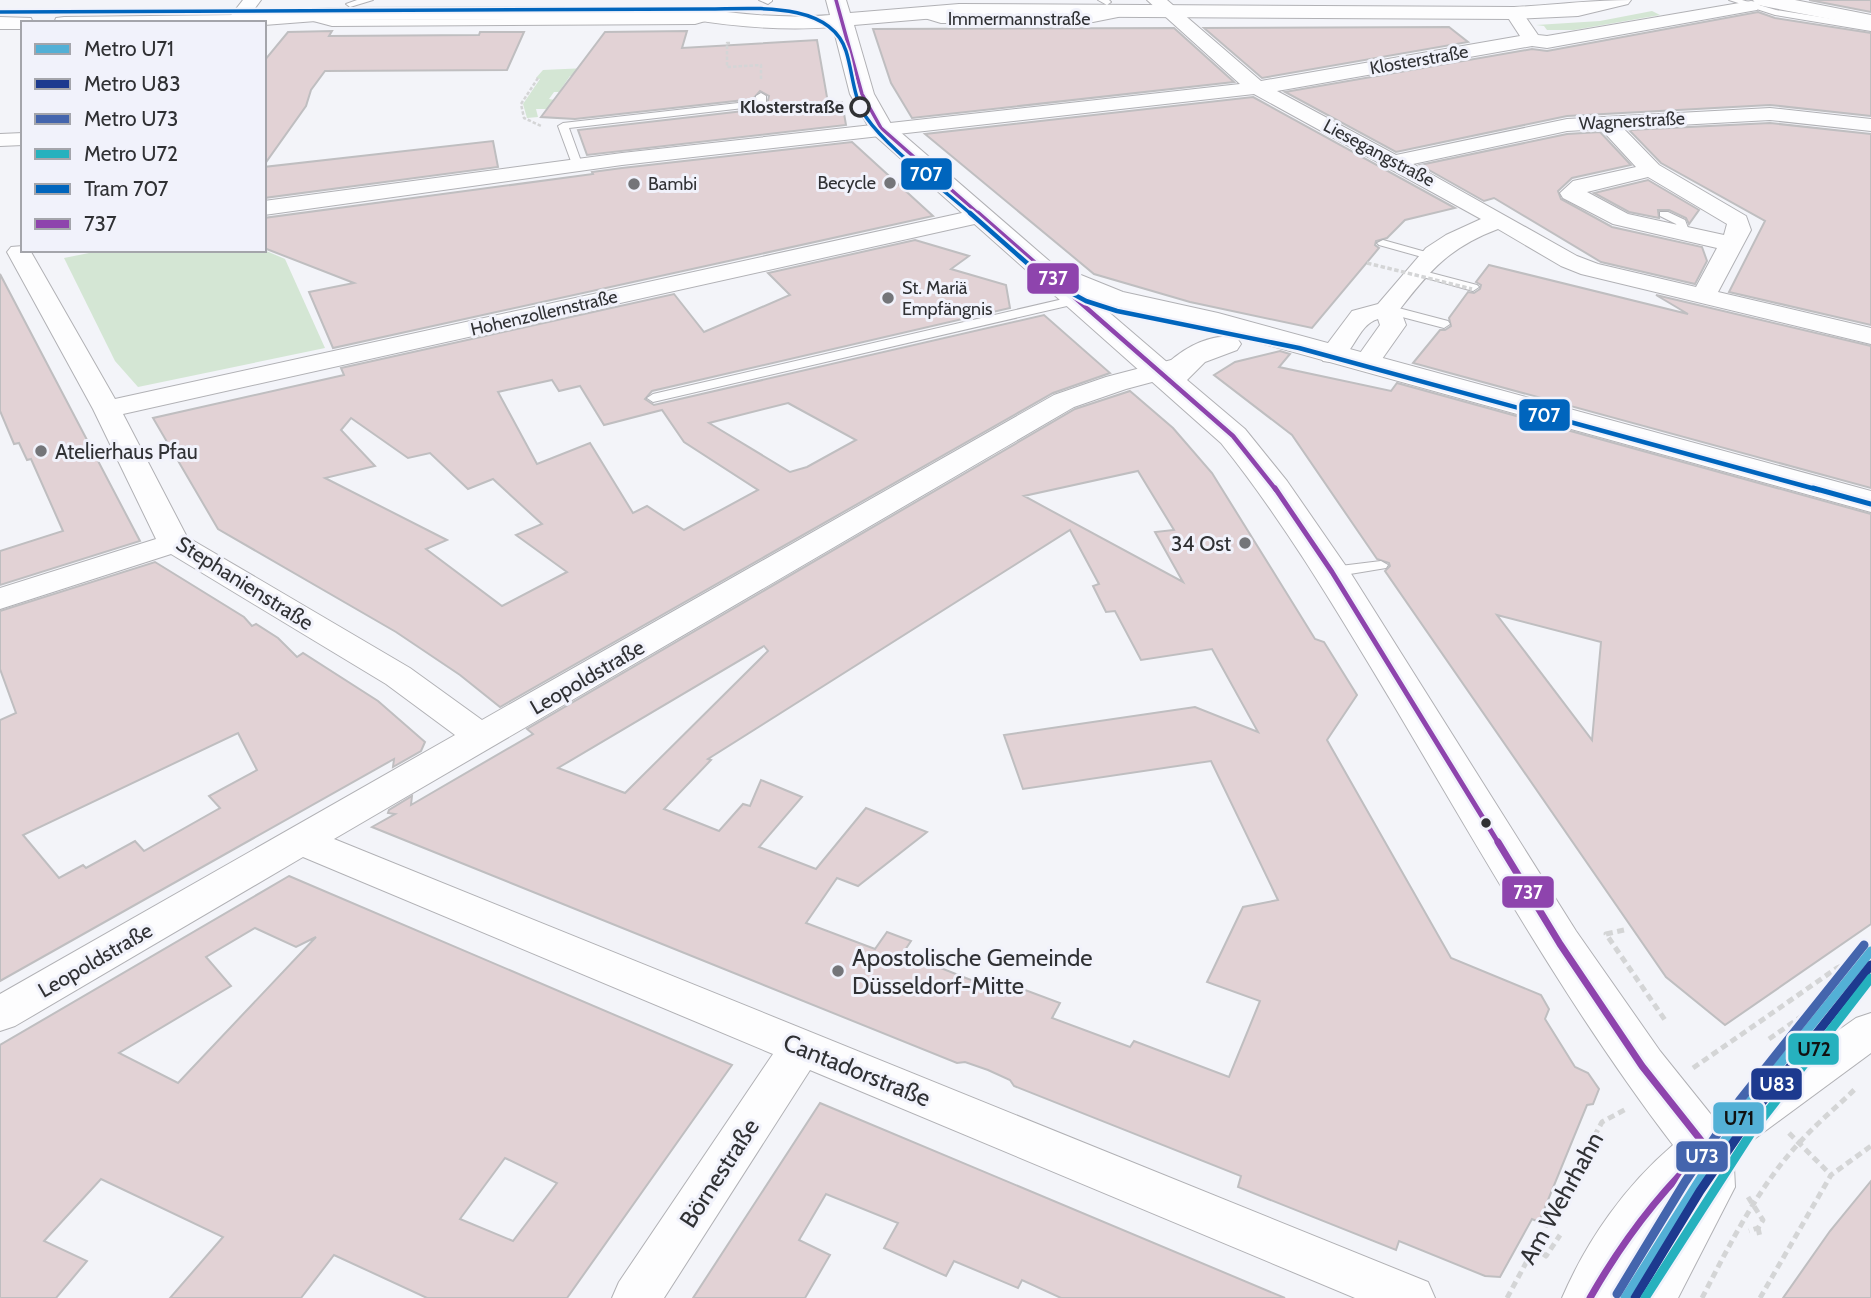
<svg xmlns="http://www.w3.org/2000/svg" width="1871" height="1298" viewBox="0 0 1871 1298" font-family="Cabin,sans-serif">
<rect width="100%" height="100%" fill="#f3f4f9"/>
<g fill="#d4e6d4">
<path d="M1652 11 1660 15 1574 30H1547L1544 26 1536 25 1600 21Z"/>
<path d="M653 65 570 76 559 92H554L549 99 555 100 548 109H536L538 117 527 118 523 104 540 79 536 78 543 70Z"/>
<path d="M104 250H264L285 259 325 348 138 387 115 361 64 258Z"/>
</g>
<g fill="#e2d2d5" stroke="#bfbec0" stroke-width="2" fill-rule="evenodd">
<path d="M1809 0H1871V12Z"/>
<path d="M1758 12 1775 18 1871 33V116L1770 105 1567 116 1396 152 1285 92 1532 49 1547 51Z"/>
<path d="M1449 27 1468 42 1262 78 1204 28Z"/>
<path d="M1174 28 1234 82 912 118 891 83 873 29Z"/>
<path d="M332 31 329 36 479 35 480 32H524L507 70 325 71 311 90 306 106 264 165V61L288 32Z"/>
<path d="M687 31 682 48 817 40 828 103 842 102 846 125 587 155 578 130 761 109 767 105 769 96 760 91 753 99 575 119 541 117 605 32Z"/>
<path d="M1253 97 1455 208 1405 220 1387 238 1376 241 1375 245 1379 248 1312 328 1190 302 1094 274 925 134Z"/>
<path d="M1770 123 1871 134V325L1729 292 1765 221 1661 163 1629 130Z"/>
<path d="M1600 132 1631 165 1572 178 1558 191 1561 199 1612 227 1702 247 1707 261 1695 284 1601 262 1494 198 1484 201 1420 165 1567 134Z"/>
<path d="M493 141 498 167 264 198V167Z"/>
<path d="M852 142 933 216 333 348 309 292 354 283 264 248V218L593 174 592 172 622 168Z"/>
<path d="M1648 180 1699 210 1689 224 1686 218 1669 210H1658L1659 218 1629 212 1594 193Z"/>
<path d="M915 240 969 256 951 269 1006 285 1010 308 652 391 645 399 654 405 1044 315 1110 373 1053 393 500 707 460 675 396 632 218 529 153 418 344 375 341 368 674 294 704 332 790 295 768 273ZM552 380 559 391 580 386 604 425 662 410 684 442 758 490 684 530 647 506 633 513 590 443 537 464 498 392ZM788 403 856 440 807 467 790 472 709 423ZM351 418 408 458 430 453 468 489 493 479 542 524 516 535 567 572 502 606 426 549 447 540 325 478 375 466 341 430Z"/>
<path d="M1489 265 1688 314 1656 295 1871 346V488L1413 363 1440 330H1445L1451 326 1449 318 1468 292 1474 293 1480 289 1481 285 1476 282Z"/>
<path d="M0 274 140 541 0 585V551L63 531 31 459 27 460 19 443 14 444 0 411Z"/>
<path d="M1280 351 1290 354 1279 367 1391 391 1397 383 1871 514V924L1725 1025 1666 977 1385 571 1390 566 1389 563 1377 559 1292 435 1214 375 1235 362ZM1497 615 1601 642 1592 740Z"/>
<path d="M1130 391 1173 428 1212 473 1315 639 1324 642 1357 695 1327 740 1451 958 1541 995 1549 1009 1545 1019 1575 1067 1588 1073 1599 1089 1593 1104 1587 1105 1539 1222 1532 1219 1500 1277 1485 1276 1399 1241 1396 1250 1238 1187 1241 1176 1014 1086 1010 1080 988 1070 965 1062 957 1063 372 827 395 814 388 813 389 810 412 796 411 805 533 734 527 729 1075 409ZM1138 471 1174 530 1155 532 1183 582 1024 496ZM1070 530 1099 584 1093 586 1106 612 1115 611 1141 660 1212 649 1258 732 1195 707 1004 735 1023 789 1211 761 1278 900 1243 907 1207 982 1260 1001 1229 1077 1134 1041 1130 1047 1052 1018 1060 1003 1001 981 996 990 903 953 911 941 887 932 875 949 806 923 837 878 858 886 927 832 866 808 816 869 759 847 802 797 761 780 750 806 743 804 719 831 664 809 711 760 708 759ZM764 646 768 651 625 793 558 768Z"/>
<path d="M155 562 244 617 252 626 256 624 278 638 297 657 303 653 378 701 425 742 421 751 393 767 394 759 0 981V720L16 713 0 669V611ZM238 733 257 770 209 796 220 808 144 851 135 841 86 868 83 865 59 878 23 835Z"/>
<path d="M289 876 732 1065 567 1298H427L334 1255 301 1298H170L223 1237 101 1179 44 1241 87 1261 56 1298H0V1045ZM255 928 296 947 316 937 178 1083 119 1053 231 986 206 957ZM505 1158 557 1183 513 1241 460 1219Z"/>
<path d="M820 1103 1285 1298H1061L1022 1280 1018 1288 954 1261 946 1276 884 1248 898 1223 826 1194 799 1240 830 1255 805 1298H693Z"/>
<path d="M1871 1181V1298H1783L1830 1231Z"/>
</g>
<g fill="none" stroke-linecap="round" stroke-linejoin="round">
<g stroke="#b1b1b5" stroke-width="2">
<g id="lane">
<path d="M357 0H373L350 7 346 4Z"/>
<path d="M759 0H772V1L768 4Z"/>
<path d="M1098 0H1109L1111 2 1107 5Z"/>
<path d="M1729 0H1742L1776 10 1871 25V31L1775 15Z"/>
<path d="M1124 7 1128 10 1118 17 1093 22 941 23 908 13 912 10 941 17 1093 16 1113 13Z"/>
<path d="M305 13 332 20 695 18 715 14 719 17 695 24 332 26 302 18 301 16Z"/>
<path d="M761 93 766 96V103L761 106 569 128 582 164 577 167 572 164 558 126 563 123 756 101V96Z"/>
<path d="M1660 212H1668L1685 220 1690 233 1688 235H1680L1676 224 1660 216Z"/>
<path d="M1383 240 1433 254 1435 256 1429 259 1379 245 1377 243Z"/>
<path d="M1416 269 1477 285 1479 287 1473 291 1412 274 1410 272Z"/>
<path d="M1076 296 1080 297V303L653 402 647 398 653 394Z"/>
<path d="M1387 305 1448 321 1450 324 1444 328 1383 312V306Z"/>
<path d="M1381 561 1388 565 1386 568 1332 577 1325 572 1332 567Z"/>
</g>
</g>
<g stroke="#b1b1b5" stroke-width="2">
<g id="street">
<path d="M243 0H261L244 23H225Z"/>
<path d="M1147 0H1167L1261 81 1520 36 1505 13 1514 8 1520 9 1538 35 1547 36 1751 1 1757 2 1760 6 1757 10 1751 11 1547 48 1532 46 1277 91 1396 155 1567 119 1770 108 1871 119V131L1770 120 1623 128 1659 165 1746 216 1751 230 1718 292 1871 328V344L1581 274 1561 266 1498 229C1450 247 1430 270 1400 309L1406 325 1375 369 1366 371 1357 369 1353 363 1380 325 1378 319C1353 326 1354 368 1323 361L1319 355 1352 311 1378 304 1426 248 1446 235 1481 219 1254 94 622 165 264 215V201L622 153 1240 84ZM1601 129 1636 167 1573 181 1560 193 1563 198 1613 224 1717 248 1696 287 1598 264 1577 256 1413 164 1567 131ZM1648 177 1727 224 1724 235 1628 214 1587 192Z"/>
<path d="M23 133V145L0 146V134Z"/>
<path d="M980 209 988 211 991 216 988 221 123 414 187 537 410 668 482 720 1054 395 1106 377 1175 359 1184 357 1193 359 1197 365 1193 371 1126 389 1074 407 334 839 1428 1282 1435 1298H1355L810 1070 664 1298H612L619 1282 773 1054 303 857 15 1026 0 1031V994L455 735 386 684 171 554 0 609V588L156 539 93 409 7 252 11 247 23 246V250L31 252 115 399Z"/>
<path d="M1871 1013V1053L1723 1162 1707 1168 1691 1162 1684 1148 1691 1134 1856 1018Z"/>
</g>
</g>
<g stroke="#b1b1b5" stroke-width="2">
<g id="secondary">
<path d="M826 0H846L850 13 959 4 1514 7C1553 5 1592 0 1631 0L1628 4 1578 16 1514 19 959 16 854 25 874 94 891 124 1062 272 1076 273 1123 292 1218 313 1871 491V512L1203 327 1097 302 1168 363C1185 347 1213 332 1237 338L1241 344 1237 350 1205 362 1187 380 1245 429 1287 481 1350 572 1576 931 1660 1051 1725 1132 1733 1148 1735 1187 1678 1298H1562C1587 1240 1625 1186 1673 1145 1566 1005 1480 850 1390 699 1337 611 1285 523 1221 443L872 133 850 94 833 27C784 31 737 27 689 19L329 20 264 25V23H54L56 18 64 17 236 15 329 8 689 7C736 14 782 19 830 15Z"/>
<path d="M1753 0H1795L1871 15V27L1763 6 1756 4Z"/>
<path d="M0 17 31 18 33 23H23V29H0Z"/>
</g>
</g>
<g stroke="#d4d5d6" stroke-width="2.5" stroke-dasharray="3.5 2" stroke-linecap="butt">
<path d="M730 43H727V67L761 65V80"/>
<path d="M538 78 521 104 524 118 541 126"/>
</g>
<g stroke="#d4d5d6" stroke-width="5" stroke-dasharray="7 4.5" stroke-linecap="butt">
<path d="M1624 930 1606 934 1667 1023"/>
<path d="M1837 968 1858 985 1853 989"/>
<path d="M1769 1039 1837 992 1853 989 1847 1001"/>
<path d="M1693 1068 1837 968 1871 953"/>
<path d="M1789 1133 1831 1175"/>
<path d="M1748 1197 1763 1220 1758 1228 1749 1231"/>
<path d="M1758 1228 1760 1237"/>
<path d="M1534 1247 1546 1256 1560 1235"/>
<path d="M1507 1298 1602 1122 1626 1109"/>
<path d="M1702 1298C1730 1244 1758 1187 1800 1142 1817 1123 1837 1107 1855 1089"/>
<path d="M1760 1298 1831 1175 1871 1146"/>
</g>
<use href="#lane" fill="#fdfdfe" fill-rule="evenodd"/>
<use href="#street" fill="#fdfdfe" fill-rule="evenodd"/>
<use href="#secondary" fill="#fdfdfe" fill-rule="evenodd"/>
<path stroke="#d4d5d6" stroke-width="3.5" stroke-dasharray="4.5 2.5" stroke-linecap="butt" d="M1367 263 1472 289"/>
<g stroke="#f1f2fb" stroke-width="7">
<path id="bus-1-far3" d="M836 0 862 94 881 128 980 215"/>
</g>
<g stroke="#f1f2fb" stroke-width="9">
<path id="bus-1-far2" d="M978 213 1233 436 1276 490"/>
</g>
<g stroke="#f1f2fb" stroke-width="10">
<path id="bus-1-far1" d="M1275 488 1332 572 1499 844"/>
</g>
<g stroke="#f1f2fb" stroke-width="12">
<g id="bus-1">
<path d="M1498 842 1560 944 1642 1066 1707 1148"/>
<path d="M1590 1298C1622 1242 1659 1192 1707 1148"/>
</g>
</g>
<use href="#bus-1-far3" stroke="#8e44ad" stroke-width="3.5"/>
<use href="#bus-1-far2" stroke="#8e44ad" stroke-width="4.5"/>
<use href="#bus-1-far1" stroke="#8e44ad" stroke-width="5"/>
<use href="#bus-1" stroke="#8e44ad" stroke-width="7"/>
<g stroke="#f1f2fb" stroke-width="7">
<path id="tram-1-far2" d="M0 12 708 9C751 9 830 0 846 51 853 73 853 98 866 117 888 149 942 188 972 215"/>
</g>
<g stroke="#f1f2fb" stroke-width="9">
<path id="tram-1-far1" d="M970 213 1044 278 1086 301 1117 311 1299 348 1819 490"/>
</g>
<g stroke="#f1f2fb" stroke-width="10">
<path id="tram-1" d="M1813 488 1871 504"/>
</g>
<use href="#tram-1-far2" stroke="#0065bd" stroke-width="3.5"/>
<use href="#tram-1-far1" stroke="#0065bd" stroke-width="4.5"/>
<use href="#tram-1" stroke="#0065bd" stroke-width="5"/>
<g stroke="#f1f2fb" stroke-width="14">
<path id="metro-1" d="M1625 1298 1747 1105 1871 951"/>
</g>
<g stroke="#f1f2fb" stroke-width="14">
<path id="metro-2" d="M1635 1298 1700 1191 1755 1111 1871 965"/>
</g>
<g stroke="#f1f2fb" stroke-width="14">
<path id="metro-3" d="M1617 1294 1685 1182 1740 1100 1864 945"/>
</g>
<g stroke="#f1f2fb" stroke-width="14">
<path id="metro-4" d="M1645 1298 1751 1133 1871 978"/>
</g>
<use href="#metro-1" stroke="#53b0d6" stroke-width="9"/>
<use href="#metro-2" stroke="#1d3a8f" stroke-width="9"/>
<use href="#metro-3" stroke="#4465ad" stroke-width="9"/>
<use href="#metro-4" stroke="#26b1be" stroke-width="9"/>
</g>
<circle fill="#f1f2fb" stroke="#303134" stroke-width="3.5" cx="860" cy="107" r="9"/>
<g fill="#747579" stroke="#f1f2fb" stroke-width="2.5">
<circle cx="890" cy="183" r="7"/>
<circle cx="634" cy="184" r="7"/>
<circle cx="888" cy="298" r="7"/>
<circle cx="41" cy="451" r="7"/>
<circle cx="1245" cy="543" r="7"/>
<circle cx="838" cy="971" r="7"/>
</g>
<circle fill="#303134" stroke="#f1f2fb" stroke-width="2.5" cx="1486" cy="823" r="6"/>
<g text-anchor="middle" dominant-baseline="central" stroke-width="6" stroke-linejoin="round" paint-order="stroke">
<g font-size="18" fill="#303134" stroke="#f1f2fb">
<text x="1019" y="19">Immermannstraße</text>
<text transform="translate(1419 60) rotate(-10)">Klosterstraße</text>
<text transform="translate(1632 121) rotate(-3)">Wagnerstraße</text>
<text transform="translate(1379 153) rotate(28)">Liesegangstraße</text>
<text transform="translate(544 313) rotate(-13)">Hohenzollernstraße</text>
</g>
<g font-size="18" font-weight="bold" fill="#303134" stroke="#f1f2fb" text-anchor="end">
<text x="844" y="107">Klosterstraße</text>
</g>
<g font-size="18" fill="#303134" stroke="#f1f2fb" text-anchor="start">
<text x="876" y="183" text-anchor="end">Becycle</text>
<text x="648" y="184">Bambi</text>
<text x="902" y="288">St. Mariä<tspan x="902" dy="21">Empfängnis</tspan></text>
</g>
<g font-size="21" fill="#303134" stroke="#f1f2fb" text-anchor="start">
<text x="55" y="451">Atelierhaus Pfau</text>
<text x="1231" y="543" text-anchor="end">34 Ost</text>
</g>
<g font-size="21" fill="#303134" stroke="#f1f2fb">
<text transform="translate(245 583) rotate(32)">Stephanienstraße</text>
<text transform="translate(587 677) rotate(-30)">Leopoldstraße</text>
<text transform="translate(95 960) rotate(-30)">Leopoldstraße</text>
</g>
<g font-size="24" fill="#303134" stroke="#f1f2fb" text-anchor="start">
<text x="852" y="957">Apostolische Gemeinde<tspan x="852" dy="28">Düsseldorf-Mitte</tspan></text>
</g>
<g font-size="24" fill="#303134" stroke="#f1f2fb">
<text transform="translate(857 1070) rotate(22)">Cantadorstraße</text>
<text transform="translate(719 1173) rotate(-57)">Börnestraße</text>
<text transform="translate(1561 1198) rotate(-61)">Am Wehrhahn</text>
</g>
</g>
<g stroke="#f1f2fb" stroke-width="2.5">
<rect x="900" y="157" width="53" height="34" rx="7" fill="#0065bd"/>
<rect x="1026" y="262" width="54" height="33" rx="7" fill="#8e44ad"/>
<rect x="1518" y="398" width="53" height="34" rx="7" fill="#0065bd"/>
<rect x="1501" y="875" width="54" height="34" rx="7" fill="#8e44ad"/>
<rect x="1787" y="1032" width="53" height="34" rx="7" fill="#26b1be"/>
<rect x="1750" y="1067" width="53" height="34" rx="7" fill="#1d3a8f"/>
<rect x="1712" y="1101" width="53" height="34" rx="7" fill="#53b0d6"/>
<rect x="1675" y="1140" width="54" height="33" rx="7" fill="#4465ad"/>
</g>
<g font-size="19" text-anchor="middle" font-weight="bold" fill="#fff">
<text x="926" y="181">707</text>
<text x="1053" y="285">737</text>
<text x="1544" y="422">707</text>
<text x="1528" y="899">737</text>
<text x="1777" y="1091">U83</text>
<text x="1702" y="1163">U73</text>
</g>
<g font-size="19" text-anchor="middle" font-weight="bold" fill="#111">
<text x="1814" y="1056">U72</text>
<text x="1739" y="1125">U71</text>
</g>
<rect x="21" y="21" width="245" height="231" fill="#f1f2fb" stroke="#a4a5ab" stroke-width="2"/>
<rect x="35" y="44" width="35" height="10" fill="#53b0d6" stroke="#a4a5ab" stroke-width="2"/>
<text x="84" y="56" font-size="21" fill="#303134">Metro U71</text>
<rect x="35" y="79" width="35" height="10" fill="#1d3a8f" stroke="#a4a5ab" stroke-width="2"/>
<text x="84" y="91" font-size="21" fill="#303134">Metro U83</text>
<rect x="35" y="114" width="35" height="10" fill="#4465ad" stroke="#a4a5ab" stroke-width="2"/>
<text x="84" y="126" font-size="21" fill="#303134">Metro U73</text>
<rect x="35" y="149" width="35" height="10" fill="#26b1be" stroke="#a4a5ab" stroke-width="2"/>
<text x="84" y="161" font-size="21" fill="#303134">Metro U72</text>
<rect x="35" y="184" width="35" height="10" fill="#0065bd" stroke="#a4a5ab" stroke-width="2"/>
<text x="84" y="196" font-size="21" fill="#303134">Tram 707</text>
<rect x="35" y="219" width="35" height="10" fill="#8e44ad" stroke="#a4a5ab" stroke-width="2"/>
<text x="84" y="231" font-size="21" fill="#303134">737</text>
</svg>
